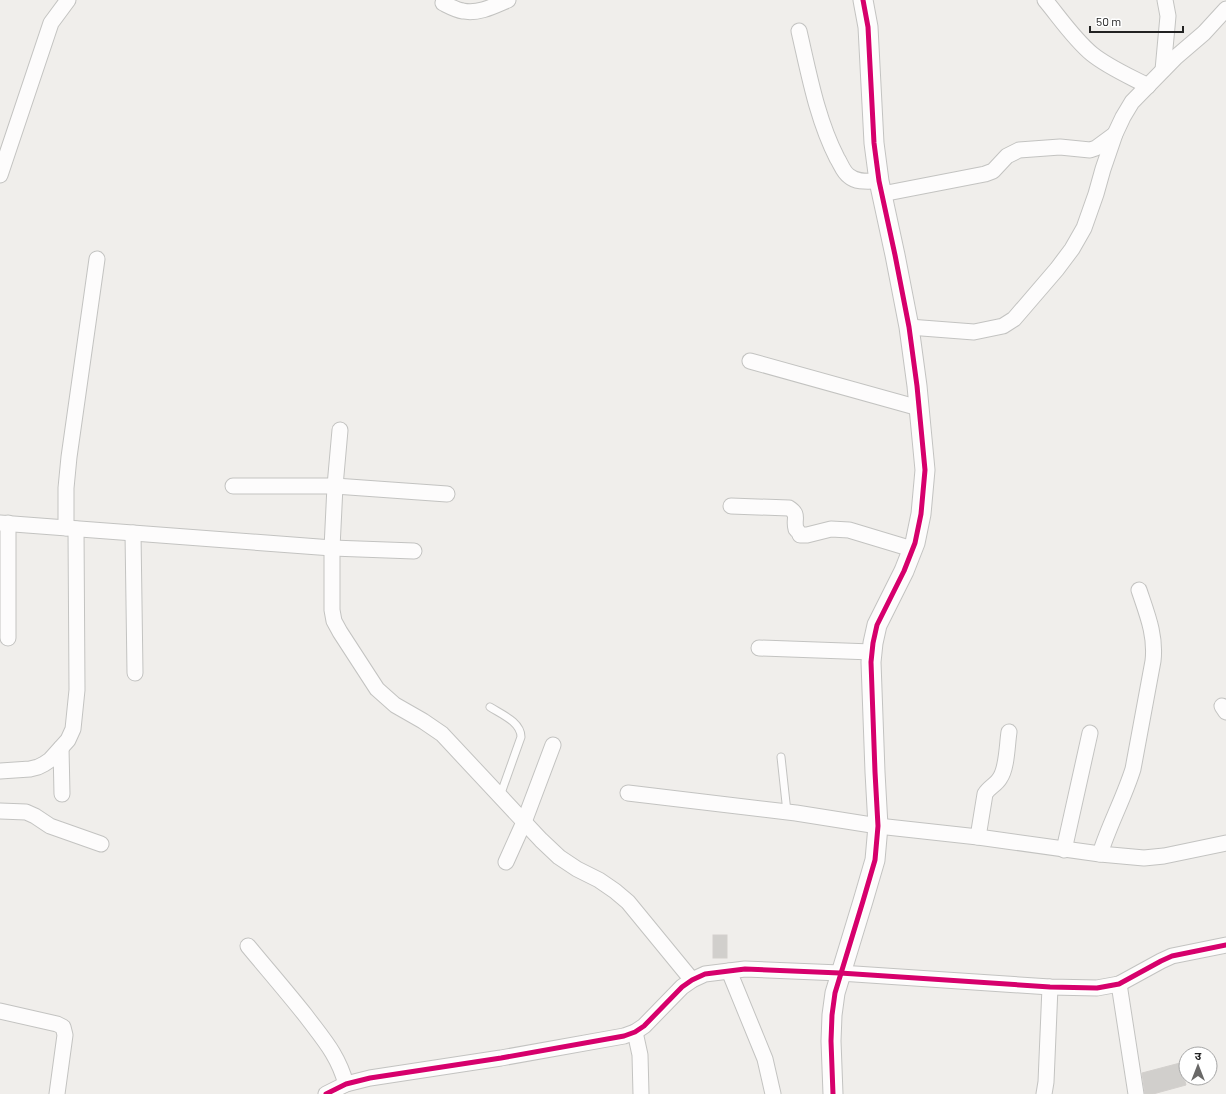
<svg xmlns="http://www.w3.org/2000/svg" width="1226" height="1094" viewBox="0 0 1226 1094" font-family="Barlow,'Noto Sans Devanagari',sans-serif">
<rect width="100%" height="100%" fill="#f0eeeb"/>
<g fill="#d1cfcc" stroke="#d3d0cd">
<rect x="713" y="935" width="14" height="23"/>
<path d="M1180 1063 1186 1085 1153 1094H1145L1142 1073Z"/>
</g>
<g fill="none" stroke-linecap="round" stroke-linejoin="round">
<g stroke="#c3c3c1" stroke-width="9">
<g id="service">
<path d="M490 707C501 714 521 722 521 737L500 796"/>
<path d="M781 757 787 812"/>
</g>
</g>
<g stroke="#c3c3c1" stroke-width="17">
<g id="minor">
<path d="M1045 0C1060 18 1074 39 1092 54 1108 67 1129 76 1148 86"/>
<path d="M443 3C449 6 456 10 463 11 479 14 494 6 508 0"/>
<path d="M799 31C809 74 817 119 837 158 841 164 843 172 849 176 857 183 869 181 879 181"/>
<path d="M1163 70 1168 16 1165 0"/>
<path d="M0 175 51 23 68 0"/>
<path d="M882 194 985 174 993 171 1007 156 1019 150 1060 147 1090 150 1096 148 1115 134"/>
<path d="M909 327 974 332 1003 326 1014 319 1057 269 1072 249 1084 228 1096 194 1103 169 1115 134 1123 117 1132 102 1176 57 1204 33 1226 9"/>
<path d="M750 361 919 408"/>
<path d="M340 430 335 486 332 548V610L334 621 340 632 377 689 395 705 423 721 442 734 541 840 559 857 577 869 599 880 615 891 628 902 692 980"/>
<path d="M233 486H335L447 494"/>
<path d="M731 506 789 508C800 515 793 519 796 529 797 530 800 534 800 535H807L831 529 849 530 912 549"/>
<path d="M0 523 332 548 414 551"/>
<path d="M66 528V488L69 457 97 259"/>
<path d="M133 533 135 673"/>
<path d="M8 638V523"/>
<path d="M759 648 872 652"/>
<path d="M1222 706 1226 712"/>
<path d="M61 748 62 794"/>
<path d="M0 771 30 769 38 767 44 764 50 760 68 740 73 729 77 690 76 529"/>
<path d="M628 793 796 813 878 826 978 837 1100 854 1144 858 1164 856 1226 843"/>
<path d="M0 811 26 812 35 816 50 826 101 844"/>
<path d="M978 837 985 794C989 787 996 785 1000 778 1007 768 1007 745 1009 732"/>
<path d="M1064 850 1090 733"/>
<path d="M1100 854C1109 825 1124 798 1133 769L1153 661C1156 635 1147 614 1139 590"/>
<path d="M506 862 524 822 553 745"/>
<path d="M248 946C267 969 287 992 306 1016 324 1040 338 1055 346 1084"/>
<path d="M729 971 765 1059 773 1094"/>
<path d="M1119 984 1136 1094"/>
<path d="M0 1011 57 1024 63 1027 65 1035 57 1094"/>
<path d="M635 1032 640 1055 641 1094"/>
<path d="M326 1094 346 1084 370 1078 501 1058 624 1036 635 1032 644 1026 682 987 692 980 705 974 745 969 840 973 1050 987 1097 988 1119 984 1161 961 1172 956 1226 945"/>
<path d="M1044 1094 1046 1082 1050 987"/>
</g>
</g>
<g stroke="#c3c3c1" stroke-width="21">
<path id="tertiary" d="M833 1094 831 1041 832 1015 835 993 863 901 875 860 878 826 875 772 871 662 873 643 877 625 904 571 915 543 921 514 925 470 917 386 909 327 895 255 879 181 874 143 868 27 863 0"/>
</g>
<use href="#service" stroke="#fdfcfc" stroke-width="7"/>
<use href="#minor" stroke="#fdfcfc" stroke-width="15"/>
<use href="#tertiary" stroke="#fdfcfc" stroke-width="19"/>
<g stroke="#fff" stroke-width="8">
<g id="cycleway">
<path d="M326 1094 346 1084 370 1078 501 1058 624 1036 635 1032 644 1026 682 987 692 980 705 974 745 969 840 973 1050 987 1097 988 1119 984 1161 961 1172 956 1226 945"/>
<path d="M833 1094 831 1041 832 1015 835 993 863 901 875 860 878 826 875 772 871 662 873 643 877 625 904 571 915 543 921 514 925 470 917 386 909 327 895 255 879 181 874 143 868 27 863 0"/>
</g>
</g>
<use href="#cycleway" stroke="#d6006c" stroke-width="5"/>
</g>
<g transform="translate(1198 1066)"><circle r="19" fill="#ffffff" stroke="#a7a7a7"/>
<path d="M0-3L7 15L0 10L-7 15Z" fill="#6a6968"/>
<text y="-6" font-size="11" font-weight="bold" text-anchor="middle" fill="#222222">उ</text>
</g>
<path d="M1090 26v6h93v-6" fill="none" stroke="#222222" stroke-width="2"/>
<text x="1096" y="26" font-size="12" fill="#222222" stroke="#ffffff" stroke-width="3" paint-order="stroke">50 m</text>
</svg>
